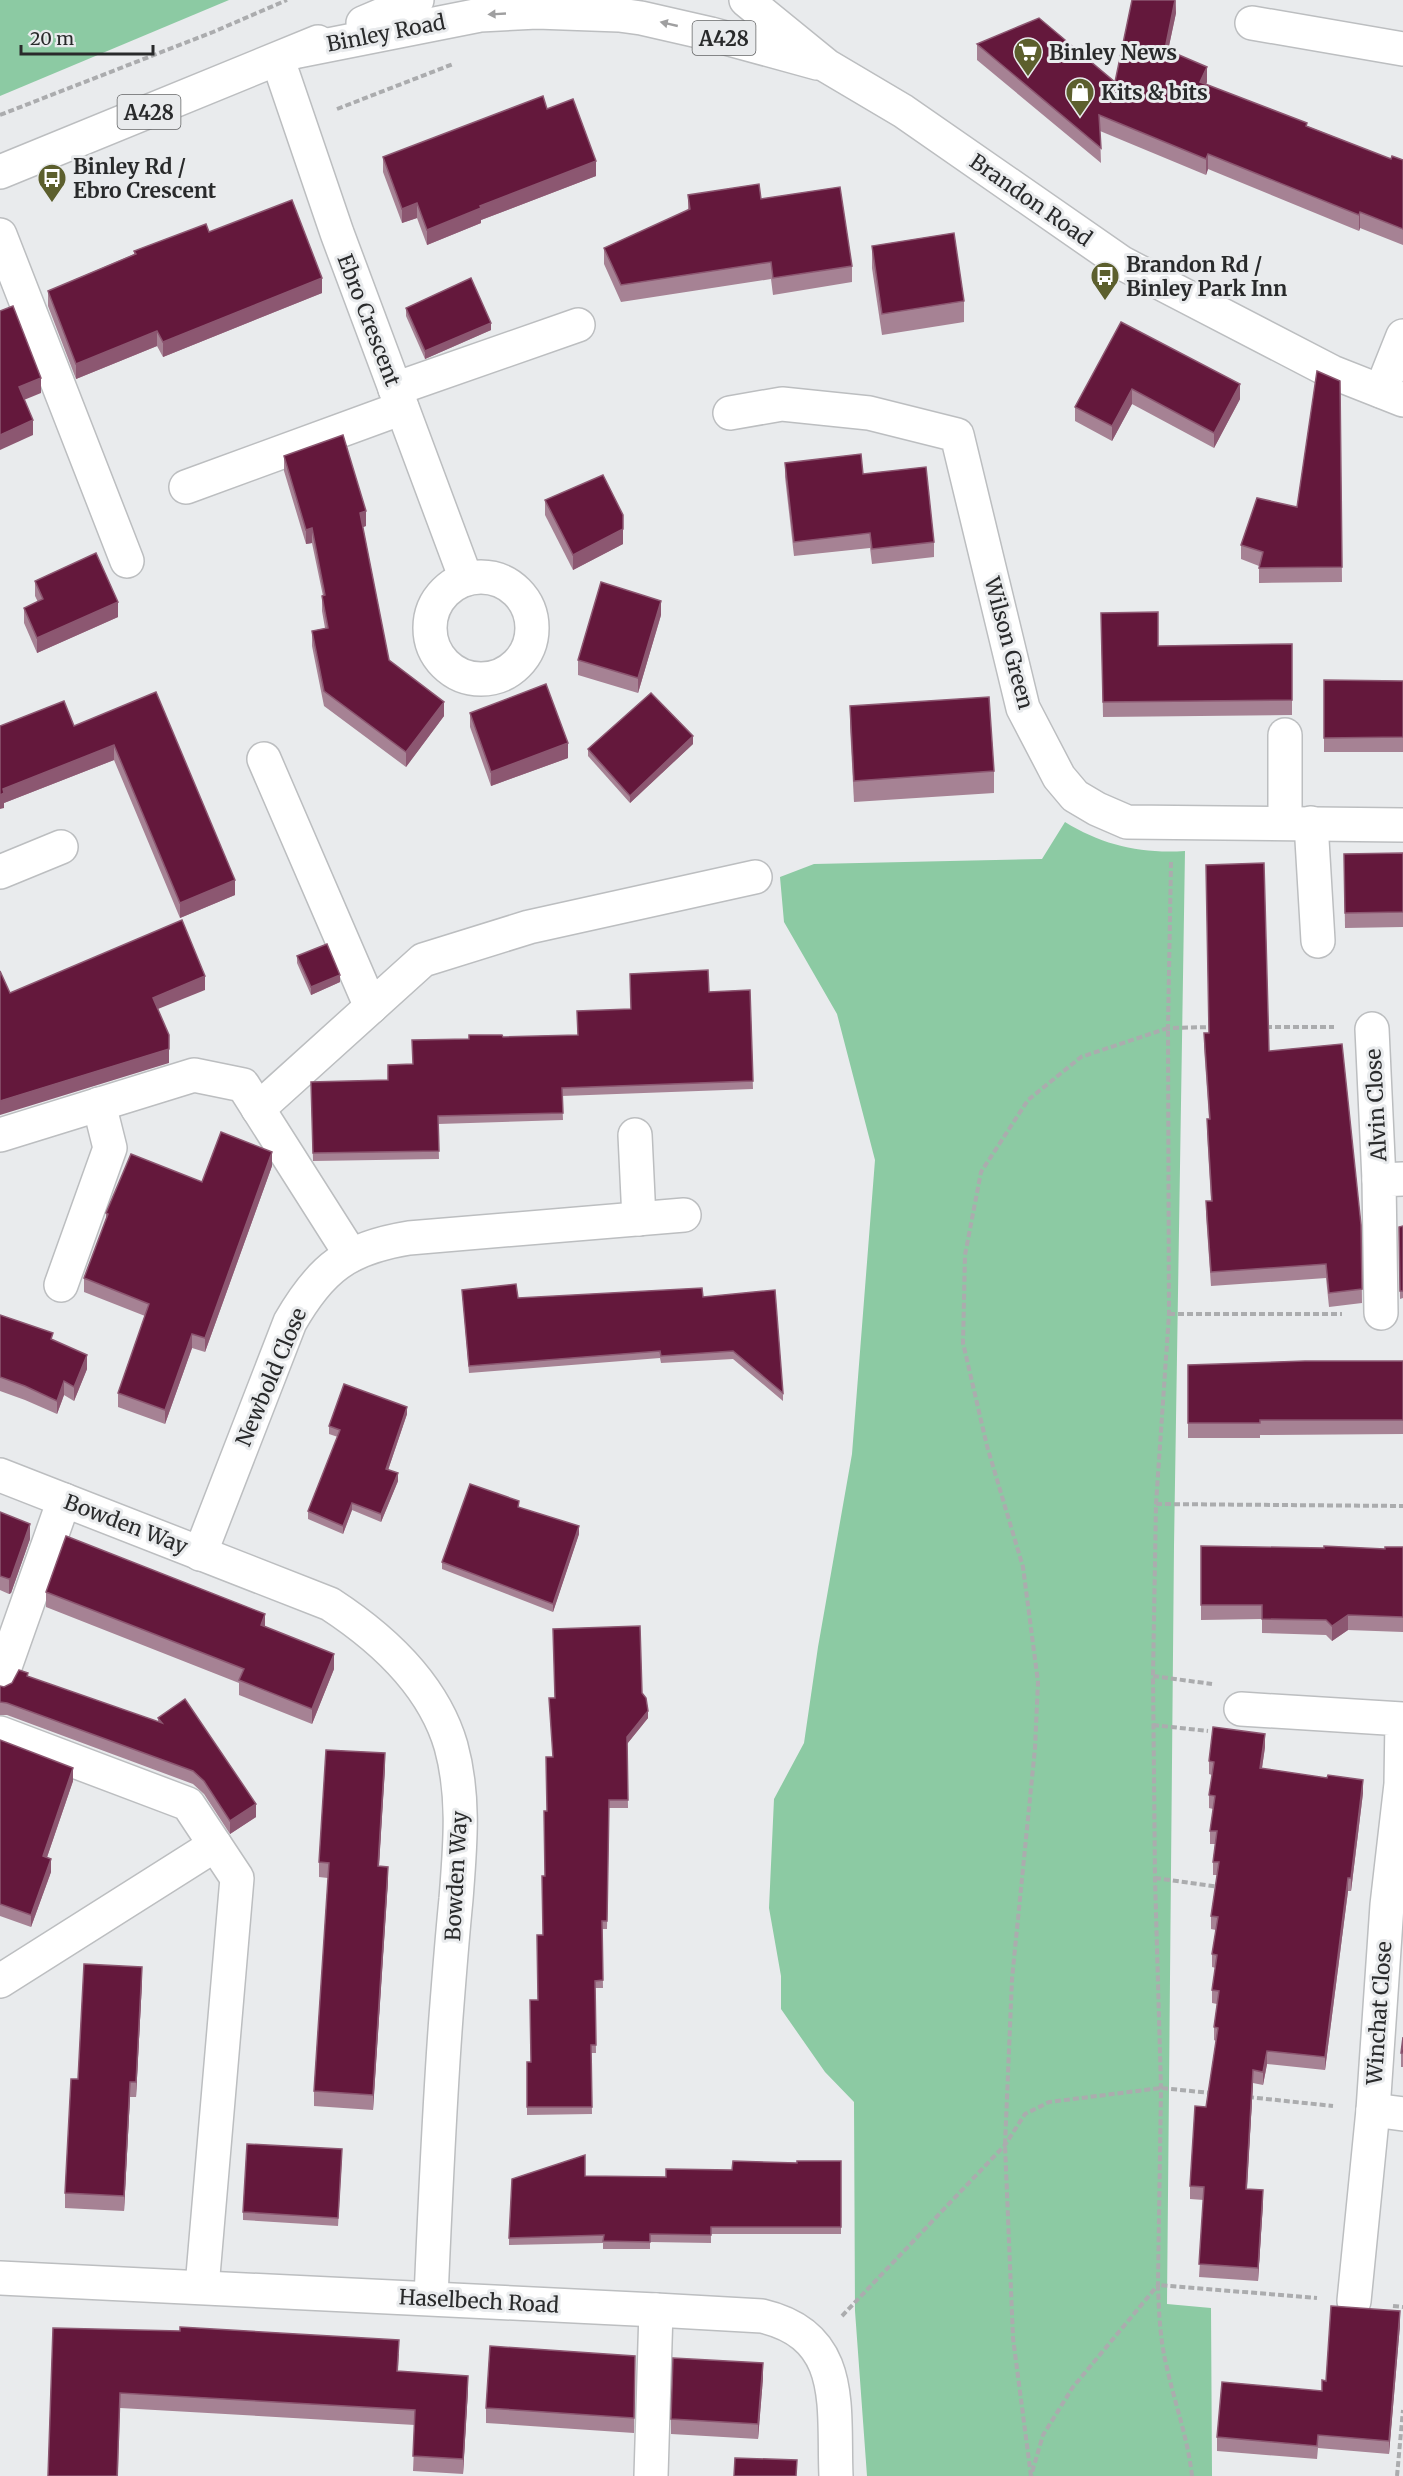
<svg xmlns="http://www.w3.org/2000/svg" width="1403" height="2476" viewBox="0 0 1403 2476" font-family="Merriweather,serif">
<rect width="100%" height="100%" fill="#e9ebed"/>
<g fill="#8ccaa3">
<path d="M0 0H229L0 96Z"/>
<path d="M1065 822C1102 845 1141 854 1185 851L1174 1546 1167 2304 1211 2308 1212 2476H867L855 2311 854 2102 825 2072 781 2009V1976L769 1908 774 1799 804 1743 818 1647 852 1454 875 1160 837 1014 784 922 780 877 814 864 1042 859Z"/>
</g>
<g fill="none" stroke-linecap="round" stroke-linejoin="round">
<g stroke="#bcbec0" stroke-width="36">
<g id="minor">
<path d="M1252 23 1403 49"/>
<path d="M278 60 337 233 466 579"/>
<path d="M0 235 127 561"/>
<path d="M395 389 578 325"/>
<path d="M1381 391 1403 336"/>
<path d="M730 413 782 404 869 413 957 435 1023 708 1059 777 1075 796 1097 809 1127 822 1403 825"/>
<path d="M186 487 402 408"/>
<circle cx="481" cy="628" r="51"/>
<path d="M264 759 371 1007"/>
<path d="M1285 822V735"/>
<path d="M1311 823 1318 941"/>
<path d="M0 872 61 847"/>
<path d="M1372 1029 1379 1180"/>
<path d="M258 1109 423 960 529 927 755 877"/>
<path d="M0 1135 194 1075 243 1085 351 1255"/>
<path d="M635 1135 639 1219"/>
<path d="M61 1285 110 1148 99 1104"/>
<path d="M1381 1313 1379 1180 1403 1179"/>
<path d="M0 1475 330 1604C382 1638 433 1684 451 1746 465 1797 460 1847 456 1899 452 1939 449 1978 446 2017 439 2111 435 2205 431 2298"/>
<path d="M200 1554 290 1322C321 1268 347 1248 409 1238L684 1215"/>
<path d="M0 1681 64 1500"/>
<path d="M1241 1709 1402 1719 1401 1784 1387 1905 1373 2110 1354 2301"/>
<path d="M0 1733 188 1804 237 1878 202 2287"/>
<path d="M0 1981 215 1845"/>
<path d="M1373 2110 1403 2114"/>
<path d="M0 2278 656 2310 762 2316C847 2336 833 2407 836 2476"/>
<path d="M651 2476 656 2310"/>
</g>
</g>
<g stroke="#bcbec0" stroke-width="36">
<g id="major">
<path d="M746 0 827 66 903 111 1122 263 1332 372 1403 400"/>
<path d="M363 23 417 0"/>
<path d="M298 51 480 15 537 12 619 15 641 18 711 34 817 63"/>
<path d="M0 172 318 42"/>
</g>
</g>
<g stroke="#abacae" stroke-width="4" stroke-dasharray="6 3" stroke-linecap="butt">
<path d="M337 109 453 64"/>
<path d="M0 115 213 32 287 0"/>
<path d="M1171 862 1168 1028 1214 1027"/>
<path d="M1266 1027H1334"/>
<path d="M1169 1314H1342"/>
<path d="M1156 1504 1403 1506"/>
<path d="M1153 1676 1212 1684"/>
<path d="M1153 1725 1208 1731"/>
<path d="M1155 1878 1219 1887"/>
<path d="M1248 2097 1333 2106"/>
<path d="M1393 2306 1403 2307"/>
<path d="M842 2316 1005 2145 1025 2114 1049 2102 1161 2088 1211 2093"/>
<path d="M1031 2476 1013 2338 1005 2145 1012 1979 1035 1748 1038 1682 1023 1567 987 1446 963 1343 965 1255 981 1172 1028 1100 1081 1057 1168 1028 1169 1314 1156 1504 1153 1676 1155 1878 1161 2088 1158 2285 1073 2387 1043 2435 1031 2476"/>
<path d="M1192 2476C1188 2439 1175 2404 1167 2368 1160 2341 1159 2313 1158 2285L1317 2298"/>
<path d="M1397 2476 1403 2410"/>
</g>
<use href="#minor" stroke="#fff" stroke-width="33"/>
<use href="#major" stroke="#fff" stroke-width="33"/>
</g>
<g fill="#a68294">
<path d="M1176 0V13L1168 50 1207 82 1206 84 1307 126 1391 159 1403 160V245L1360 228 1359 231 1208 169 1206 175 1100 131 1101 163 977 60V44L1115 82Z"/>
<path d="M547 109 596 176 481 220V223L427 245 417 218 402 223 383 172V157Z"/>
<path d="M688 195 761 199 852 266V282L773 295 771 279 621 302 604 264V248L688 210Z"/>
<path d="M209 232 322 293 163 357 157 346 76 379 48 306V291L134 254V251Z"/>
<path d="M872 246 964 301V322L882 335 872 268Z"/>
<path d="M406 308 491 330 425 359 406 316Z"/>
<path d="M1121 322 1240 399 1214 448 1132 404 1112 441 1075 421V407Z"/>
<path d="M1340 381 1342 582 1259 583V566L1241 559V545L1297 507Z"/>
<path d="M284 456 366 526 363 527 389 660 444 716 406 767 324 706 312 646V631L325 628 322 611V596H323L312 543 306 544 284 471Z"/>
<path d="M785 463 863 474 934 542V557L872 564 870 548 794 556 785 477Z"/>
<path d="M545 500 623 544 573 570 545 515Z"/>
<path d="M35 581 118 617 37 653 24 623V608L38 602 35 596Z"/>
<path d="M1101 613 1158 646 1292 644V715L1103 717Z"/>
<path d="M661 615 638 693 578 675V660Z"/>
<path d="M1324 680 1403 681V752H1324Z"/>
<path d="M156 692 235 895 180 918 114 760 4 803V808L0 726H74Z"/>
<path d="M850 706 994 771V793L854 802 850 727Z"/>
<path d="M470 713 568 758 491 786 470 727Z"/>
<path d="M693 744 630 803 588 756V749Z"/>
<path d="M1403 853V927L1345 928 1344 854Z"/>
<path d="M297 956 340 982 311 995 297 963Z"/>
<path d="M750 990 753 1089 562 1096 563 1120 438 1124 439 1159 313 1161 311 1082 388 1080 469 1039 503 1037 578 1035 631 1009 709 992Z"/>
<path d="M1204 1033 1269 1051 1361 1225 1362 1303 1329 1307 1326 1278 1211 1286 1206 1215V1201H1211L1207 1133V1119H1209L1204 1047Z"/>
<path d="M272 1166 205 1352 192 1348 165 1424 118 1407V1393L145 1316 84 1292V1278L106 1220V1213L202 1182Z"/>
<path d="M1403 1226V1298L1400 1299 1399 1227Z"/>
<path d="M462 1290 518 1298 703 1297 783 1393V1401L733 1359 661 1363 660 1358 469 1373Z"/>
<path d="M0 1315 53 1340 87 1369 74 1401 64 1395 57 1414 25 1400 0 1391Z"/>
<path d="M1403 1361V1434L1260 1435V1438H1188V1365Z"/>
<path d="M407 1414 388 1470 398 1481 381 1522 352 1510 343 1534 308 1519V1511L338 1437 329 1434V1426Z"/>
<path d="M519 1507 579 1534 553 1612 442 1569V1562Z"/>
<path d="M0 1512 30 1539 11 1593 9 1594 0 1590Z"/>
<path d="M1201 1546 1385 1549 1403 1547V1632L1348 1630 1332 1641 1326 1635 1262 1633V1619L1201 1620Z"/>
<path d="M46 1592 265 1626 334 1669 312 1724 239 1695V1683L46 1607Z"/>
<path d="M28 1677 158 1722V1718L256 1817 230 1834 204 1794 193 1784 7 1715H0V1686L4 1687Z"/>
<path d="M642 1693 648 1718 627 1744 628 1808H609L607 1929H602L603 1988H595L596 2053H591L592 2114 527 2115V2062H531L538 2000 543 1935 547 1811 553 1757 549 1698Z"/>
<path d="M0 1740 73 1781 47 1857 51 1872 31 1927 0 1916Z"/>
<path d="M1265 1747 1262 1768 1363 1793 1351 1891H1348L1325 2070 1267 2064 1263 2085 1253 2083 1247 2190 1263 2203 1258 2281 1199 2277 1204 2200 1190 2199V2186L1206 2107 1216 2041 1214 2040V2027L1217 2004 1212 2003V1990L1216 1968 1212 1967V1954L1216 1930 1211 1929V1916L1217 1875H1213V1862L1215 1844H1210V1831L1213 1809 1209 1808V1795L1212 1775 1209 1774V1761Z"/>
<path d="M385 1768 379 1866 388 1881 373 2110 314 2106V2091L328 1878 319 1877V1862Z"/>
<path d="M142 1982 136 2097H130L124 2211 65 2208V2193L78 2079Z"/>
<path d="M1403 2037V2067H1401V2053Z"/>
<path d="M342 2157 338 2226 243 2220V2212Z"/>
<path d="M841 2161V2234H711V2243L650 2242V2249H603V2243L509 2245V2238L585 2176 666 2177 797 2163Z"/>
<path d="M1400 2325 1389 2454 1318 2448 1317 2459 1217 2451V2437L1322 2391 1326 2381Z"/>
<path d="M53 2328 399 2354 398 2371 468 2390 463 2474 413 2471 415 2425 120 2408 118 2476H48Z"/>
<path d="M635 2370 634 2433 486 2423V2408Z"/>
<path d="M763 2378 758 2439 671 2434V2419Z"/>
</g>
<g fill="#8c5771">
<path d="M1175 0 1176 13 1165 65V49Z"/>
<path d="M1207 67V82L1200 98V82Z"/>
<path d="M1208 154V169L1206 175V159Z"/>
<path d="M596 161V176L481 220V223L427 245V230L480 206Z"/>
<path d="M417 203V218L402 223V209Z"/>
<path d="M1360 212V228L1359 231V215Z"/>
<path d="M322 278V293L163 357V342Z"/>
<path d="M491 323V330L425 359V351Z"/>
<path d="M157 331V346L76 379V364Z"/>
<path d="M41 378V393L19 402V387Z"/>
<path d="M1240 384V399L1214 448V433Z"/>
<path d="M1132 389V404L1112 441V426Z"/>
<path d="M33 420V435L0 450V435Z"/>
<path d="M366 511V526L360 528V513Z"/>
<path d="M312 528V543L306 544V530Z"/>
<path d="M623 529V544L573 570V555Z"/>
<path d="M661 601V615L638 693V678Z"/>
<path d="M118 602V617L37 653V638Z"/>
<path d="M444 702V716L406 767V752Z"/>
<path d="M693 736V744L630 803V796Z"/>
<path d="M568 743V758L491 786V772Z"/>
<path d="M114 745V760L4 803V808L0 809V795L3 789Z"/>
<path d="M235 880V895L180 918V903Z"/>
<path d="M340 975V982L311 995V987Z"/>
<path d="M205 976V990L153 1011V998Z"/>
<path d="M169 1049V1063L0 1115V1101Z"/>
<path d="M272 1152V1166L205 1352V1338Z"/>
<path d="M192 1334V1348L165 1424V1410Z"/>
<path d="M87 1355V1369L74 1401V1387Z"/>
<path d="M64 1381V1395L57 1414V1401Z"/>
<path d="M407 1407V1414L386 1476V1469Z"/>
<path d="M398 1473V1481L381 1522V1514Z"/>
<path d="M352 1503V1510L343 1534V1526Z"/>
<path d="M30 1524V1539L11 1593 9 1594V1579Z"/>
<path d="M579 1526V1534L553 1612V1604Z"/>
<path d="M265 1614V1629L261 1625Z"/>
<path d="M1348 1615V1630L1332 1641V1626Z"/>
<path d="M334 1654V1669L312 1724V1709Z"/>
<path d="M648 1711V1718L627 1744V1737Z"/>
<path d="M1265 1734V1747L1260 1781V1768Z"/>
<path d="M385 1753V1768L378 1881V1866Z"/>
<path d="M73 1768V1781L43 1869V1856Z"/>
<path d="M1363 1780V1793L1351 1891V1878Z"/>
<path d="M256 1804V1817L230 1834V1821Z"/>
<path d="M51 1859V1872L31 1927V1915Z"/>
<path d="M388 1867V1881L373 2110V2095Z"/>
<path d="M1348 1878V1891L1325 2070V2057Z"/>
<path d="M142 1967V1982L136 2097V2082Z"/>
<path d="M1267 2051V2064L1263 2085V2072Z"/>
<path d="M1253 2070V2083L1246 2203V2189Z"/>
<path d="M130 2082V2097L124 2211V2196Z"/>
<path d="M1263 2190V2203L1258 2281V2268Z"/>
<path d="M1400 2311V2325L1389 2454V2441Z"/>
<path d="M763 2363V2378L758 2439V2424Z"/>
<path d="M468 2376V2390L463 2474V2459Z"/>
</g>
<g fill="#64183c" stroke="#8c5771" stroke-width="1.5">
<path d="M1132 0H1175L1165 49 1207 67 1200 82 1307 123 1306 126 1391 159 1392 156 1403 160V229L1360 212 1359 215 1208 154 1206 159 1099 115 1101 148 977 44 1039 18 1115 82Z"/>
<path d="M543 96 547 109 573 99 596 161 480 206 481 208 427 230 417 203 402 209 383 157Z"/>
<path d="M759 184 761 199 840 187 852 266 773 278 771 262 621 285 604 248 690 209 688 195Z"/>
<path d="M292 200 322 278 163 342 157 331 76 364 48 291 136 254 134 251 206 224 209 232Z"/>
<path d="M954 233 964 301 882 314 872 246Z"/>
<path d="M471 278 491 323 425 351 406 308Z"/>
<path d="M13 306 41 378 19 387 33 420 0 435V311Z"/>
<path d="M1121 322 1240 384 1214 433 1132 389 1112 426 1075 407Z"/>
<path d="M1317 371 1340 381 1342 567 1259 568 1263 552 1241 545 1257 498 1297 507Z"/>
<path d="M343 435 366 511 360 513 389 660 444 702 406 752 324 691 312 631 328 628 322 596 325 595 312 528 306 530 284 456Z"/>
<path d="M861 454 863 474 926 467 934 542 872 549 870 533 794 542 785 463Z"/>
<path d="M603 475 623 515V529L573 555 545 500Z"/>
<path d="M96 553 118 602 37 638 24 608 43 599 35 581Z"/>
<path d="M601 582 661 601 638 678 578 660Z"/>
<path d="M1158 612V646L1292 644V700L1103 702 1101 613Z"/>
<path d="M1324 680 1403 681V737L1324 738Z"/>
<path d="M546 684 568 743 491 772 470 713Z"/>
<path d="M156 692 235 880 180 903 114 745 3 789 4 793 0 795V726L64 701 74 726Z"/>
<path d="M651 693 693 736 630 796 588 749Z"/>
<path d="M989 697 994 771 854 781 850 706Z"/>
<path d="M1403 853V912L1345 913 1344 854Z"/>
<path d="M1264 863 1269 1051 1342 1044 1361 1225 1362 1289 1329 1293 1326 1264 1211 1272 1206 1201H1212L1207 1119H1210L1204 1033H1209L1206 865Z"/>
<path d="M182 920 205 976 153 998 169 1035V1049L0 1101V971L10 993Z"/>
<path d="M327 944 340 975 311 987 297 956Z"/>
<path d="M708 970 709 992 750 990 753 1081 562 1088 563 1113 438 1116 439 1151 313 1153 311 1082 388 1080V1065L413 1064 412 1040 469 1039V1035H502L503 1037 578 1035 577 1011 631 1009 630 974Z"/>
<path d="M221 1132 272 1152 205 1338 192 1334 165 1410 118 1393 149 1304 84 1278 108 1214 106 1213 131 1154 202 1182Z"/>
<path d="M1403 1226V1291H1400L1399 1227Z"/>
<path d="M516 1284 518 1298 702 1288 703 1297 775 1290 783 1393 733 1351 661 1356 660 1351 469 1366 462 1290Z"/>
<path d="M0 1315 53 1333 51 1339 87 1355 74 1387 64 1381 57 1401 25 1386 0 1377Z"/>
<path d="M1305 1361H1403V1420H1260V1423H1188V1365Z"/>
<path d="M344 1384 407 1407 386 1469 398 1473 381 1514 352 1503 343 1526 308 1511 340 1430 329 1426Z"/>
<path d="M470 1484 519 1501 518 1507 579 1526 553 1604 442 1562Z"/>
<path d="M0 1512 30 1524 11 1578 9 1579 0 1576Z"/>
<path d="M66 1536 265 1614 261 1625 334 1654 312 1709 239 1680 244 1669 46 1592Z"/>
<path d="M1201 1546 1324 1548V1546L1385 1549V1547H1403V1617L1348 1615 1332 1626 1326 1620 1262 1619V1605H1201Z"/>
<path d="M640 1626 642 1693 646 1698 648 1711 627 1737 628 1800H609L607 1921H602L603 1980 595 1981 596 2045H591L592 2107H527V2062H531L530 2000H538L537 1935H543L542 1876H545L544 1811H547L546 1757H553L549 1698H555L553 1629Z"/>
<path d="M19 1670 28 1673 27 1676 162 1723 158 1718 185 1699 256 1804 230 1821 204 1781 193 1771 7 1703 0 1702V1686L4 1687 12 1683Z"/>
<path d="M1213 1727 1265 1734 1260 1768 1327 1778 1328 1775 1363 1780 1351 1878H1348L1325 2057 1267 2051 1263 2072 1253 2070 1246 2189 1263 2190 1258 2268 1199 2264 1204 2187 1190 2186 1195 2106 1206 2107 1218 2028 1214 2027 1219 1991 1212 1990 1217 1955 1212 1954 1218 1917 1211 1916 1219 1862H1213L1217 1831H1210L1215 1796 1209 1795 1214 1762 1209 1761Z"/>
<path d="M0 1740 73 1768 43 1856 51 1859 31 1915 0 1904Z"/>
<path d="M326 1750 385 1753 378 1866 388 1867 373 2095 314 2091 329 1863 319 1862Z"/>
<path d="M84 1964 142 1967 136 2082H130L124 2196 65 2193 71 2079H78Z"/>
<path d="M1403 2037V2053H1401Z"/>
<path d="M247 2144 342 2149 338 2218 243 2212Z"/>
<path d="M585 2155V2176L666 2177V2169L732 2170 733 2161 797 2163V2161H841V2227H711V2235L650 2234V2242L603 2241 604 2235 509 2238 512 2179Z"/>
<path d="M1331 2306 1400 2311 1389 2441 1318 2435 1317 2446 1217 2437 1222 2382 1322 2391V2380L1326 2381Z"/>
<path d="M180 2327 399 2340 397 2371 468 2376 463 2459 413 2456 415 2410 120 2393 117 2476H48L53 2328 180 2331Z"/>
<path d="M490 2346 635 2356 634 2418 486 2408Z"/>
<path d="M673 2358 763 2363 758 2424 671 2419Z"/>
<path d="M735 2458 797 2460 796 2476H734Z"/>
</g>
<defs><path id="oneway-solid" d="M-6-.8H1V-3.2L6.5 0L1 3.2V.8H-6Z" transform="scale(1.5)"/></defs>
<g fill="#9f9fa0">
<use href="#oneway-solid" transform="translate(497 14) rotate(177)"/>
<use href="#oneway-solid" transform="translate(669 24) rotate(-167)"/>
</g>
<defs>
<g id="supermarket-pin" transform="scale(1.5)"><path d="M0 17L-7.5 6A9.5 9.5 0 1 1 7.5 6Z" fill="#5c5f2d" stroke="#e9ebed"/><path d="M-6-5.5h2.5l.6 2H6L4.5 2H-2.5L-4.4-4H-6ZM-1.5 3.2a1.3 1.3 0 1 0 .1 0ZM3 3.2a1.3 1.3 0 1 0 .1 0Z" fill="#fff"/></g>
<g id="shop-pin" transform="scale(1.5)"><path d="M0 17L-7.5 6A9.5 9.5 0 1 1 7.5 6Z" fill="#5c5f2d" stroke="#e9ebed"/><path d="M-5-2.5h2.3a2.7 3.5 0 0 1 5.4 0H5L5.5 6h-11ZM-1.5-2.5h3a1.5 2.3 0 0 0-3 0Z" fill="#fff"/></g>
<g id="bus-pin" transform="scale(1.5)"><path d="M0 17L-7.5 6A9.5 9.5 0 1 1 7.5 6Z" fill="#5c5f2d" stroke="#e9ebed"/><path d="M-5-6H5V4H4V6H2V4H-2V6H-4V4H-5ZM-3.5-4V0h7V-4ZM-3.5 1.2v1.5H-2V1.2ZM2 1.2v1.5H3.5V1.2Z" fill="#fff"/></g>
</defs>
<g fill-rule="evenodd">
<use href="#supermarket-pin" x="1028" y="52"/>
<use href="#shop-pin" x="1080" y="92"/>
<use href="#bus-pin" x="52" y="178"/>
<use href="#bus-pin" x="1105" y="276"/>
</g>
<g text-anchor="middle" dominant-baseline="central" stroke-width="6" stroke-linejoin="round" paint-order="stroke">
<g fill="#e9ebed" stroke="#636465" stroke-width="1.5">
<rect x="692.5" y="21" width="63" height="34" rx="4.5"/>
<rect x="117.5" y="95" width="63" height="34" rx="4.5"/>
</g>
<g font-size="20" font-weight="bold" fill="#292a2b">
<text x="724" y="38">A428</text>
<text x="149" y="112">A428</text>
</g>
<g font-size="21" fill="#292a2b" stroke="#e9ebed">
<text transform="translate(386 33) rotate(-11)">Binley Road</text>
<text transform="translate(1031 200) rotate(35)">Brandon Road</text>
<text transform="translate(369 320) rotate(69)">Ebro Crescent</text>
<text transform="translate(1009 643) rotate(75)">Wilson Green</text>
<text transform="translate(1376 1105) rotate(-93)">Alvin Close</text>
<text transform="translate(271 1377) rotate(-67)">Newbold Close</text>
<text transform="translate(126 1524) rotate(21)">Bowden Way</text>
<text transform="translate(456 1876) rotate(-87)">Bowden Way</text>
<text transform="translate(1379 2013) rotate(-86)">Winchat Close</text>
<text transform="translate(479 2301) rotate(3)">Haselbech Road</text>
</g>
<g font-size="21" font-weight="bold" fill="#292a2b" stroke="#e9ebed" text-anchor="start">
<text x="1049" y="52">Binley News</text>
<text x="1101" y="92">Kits &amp; bits</text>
<text x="73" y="166">Binley Rd /<tspan x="73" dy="24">Ebro Crescent</tspan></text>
<text x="1126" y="264">Brandon Rd /<tspan x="1126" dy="24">Binley Park Inn</tspan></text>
</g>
</g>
<path d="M21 45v9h132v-9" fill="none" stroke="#292a2b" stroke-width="3"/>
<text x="30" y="45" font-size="18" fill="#292a2b" stroke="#e9ebed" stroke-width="4.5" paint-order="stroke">20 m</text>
</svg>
